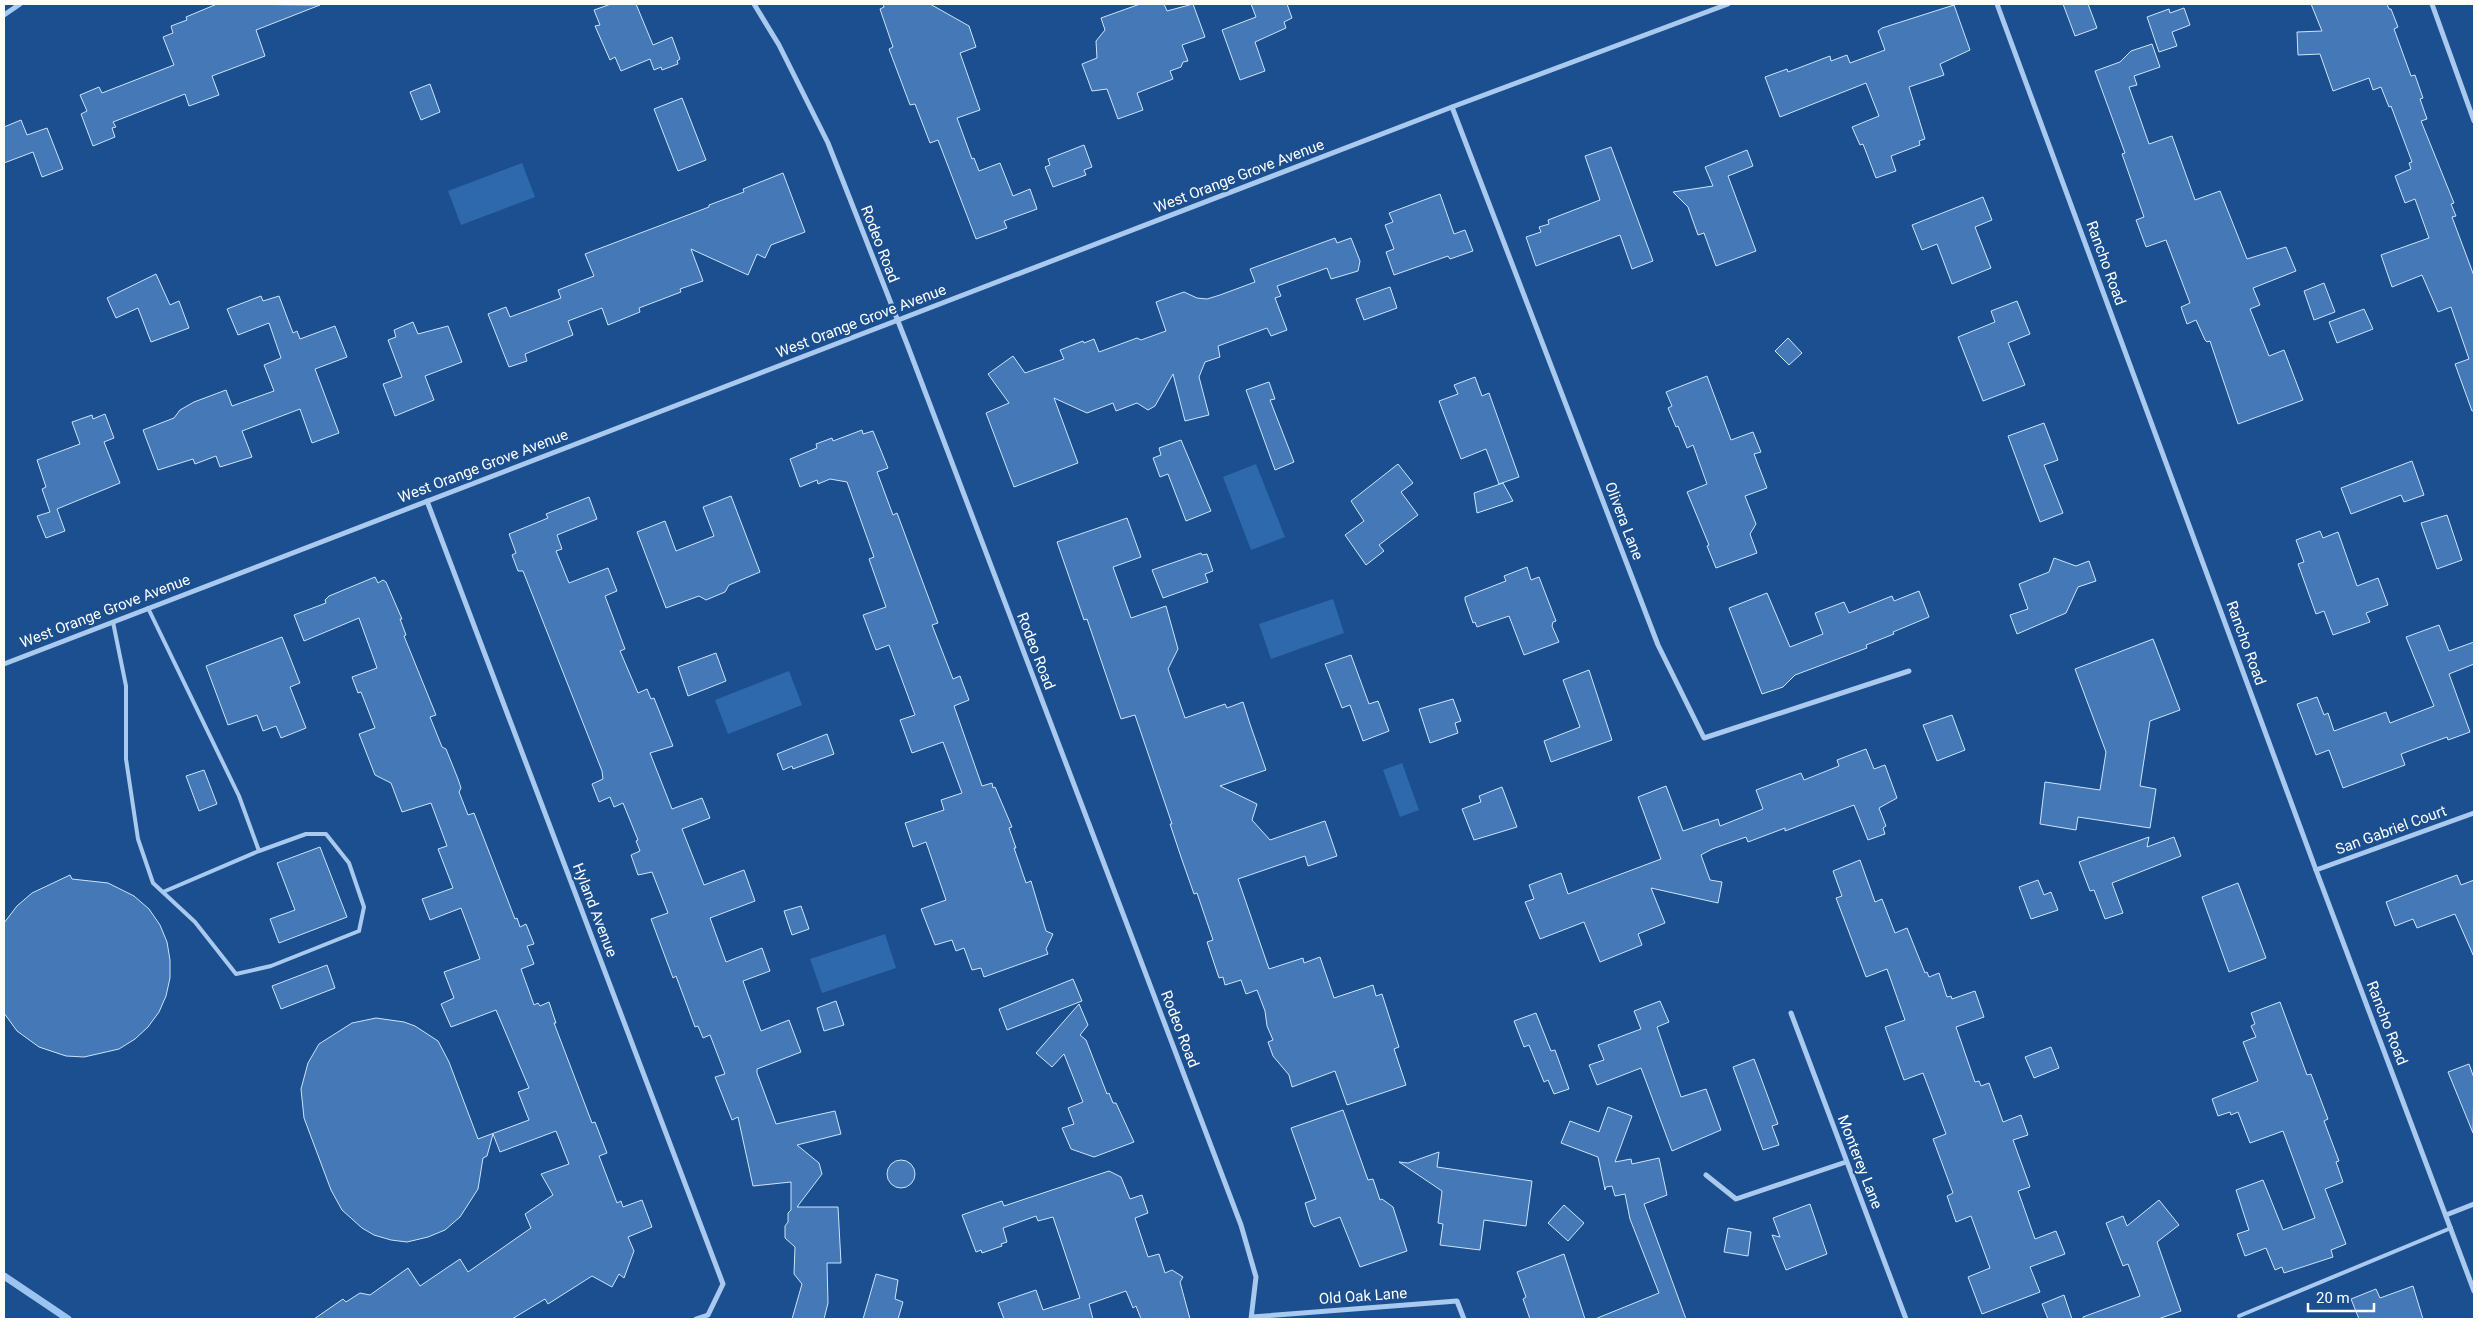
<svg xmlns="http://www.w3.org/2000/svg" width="2478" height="1323" viewBox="0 0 2478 1323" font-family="Roboto,sans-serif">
<rect width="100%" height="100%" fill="#1b4f8f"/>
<g fill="#2e69ad">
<path d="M522 163 535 197 461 225 448 191Z"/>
<path d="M1256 464 1285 537 1251 550 1223 477Z"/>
<path d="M1333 599 1344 633 1271 659 1259 624Z"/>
<path d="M789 671 802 705 728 734 715 700Z"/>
<path d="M1402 763 1419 810 1400 817 1383 770Z"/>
<path d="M885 934 896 968 822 993 810 959Z"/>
</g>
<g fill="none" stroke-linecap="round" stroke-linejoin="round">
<path stroke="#9cc4f0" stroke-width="7" d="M4 1276 68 1319"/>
</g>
<g fill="#4478b7" stroke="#cfe3fa">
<path d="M217 4 320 5 256 30 265 56 212 76 219 95 189 106 185 94 113 122 116 127 112 128 115 137 93 146 81 114 87 111 80 95 99 87 102 93 174 65 163 37 173 33 171 26 187 20 186 17Z"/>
<path d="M611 4H636L653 45 672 37 680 59 677 61 678 64 662 70 661 67 654 70 650 59 621 71 615 57 610 60 595 26 600 25 594 10Z"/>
<path d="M883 4H930L969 26 976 47 960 53 980 110 957 118 972 159 974 158 979 171 1000 163 1013 196 1030 189 1037 209 1004 221 1007 228 976 239 938 140 930 143 915 104 910 105 889 49 893 47 880 9 884 7Z"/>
<path d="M1140 4H1164L1167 11 1193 4 1205 37 1182 45 1188 61 1183 62 1181 67 1170 71 1173 79 1137 93 1143 110 1118 119 1107 89 1092 91 1082 64 1097 58 1096 41 1105 30 1101 18Z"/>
<path d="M1251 4H1287L1292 18 1284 22 1286 28 1255 42 1265 71 1240 80 1222 30 1256 17Z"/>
<path d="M2063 4H2088L2097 28 2075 36Z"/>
<path d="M2311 4H2387L2389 9H2391L2398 27 2394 29 2411 76 2415 75 2423 98 2420 99 2427 119 2421 121 2454 203 2451 204 2456 216 2452 217 2474 276V411H2472L2455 364 2469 359 2451 307 2438 312 2422 275 2392 287 2381 255 2429 238 2415 199 2405 203 2395 176 2411 169 2409 163 2412 162 2391 106 2389 107 2381 87 2373 90 2369 78 2333 91 2320 54 2298 55 2297 32 2322 31Z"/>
<path d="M1954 5 1970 50 1940 64 1944 75 1909 87 1925 139 1919 141 1920 145 1891 156 1896 171 1876 178 1863 144 1860 145 1852 127 1879 116 1866 83 1780 117 1765 77 1787 69 1788 72 1830 56 1831 61 1847 55 1850 63 1885 50 1878 31 1882 28Z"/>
<path d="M2184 8 2190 25 2172 32 2177 46 2159 52 2147 17 2169 9 2170 13Z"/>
<path d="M2152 44 2160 67 2134 76 2137 85 2129 87 2149 144 2172 136 2195 200 2220 191 2247 259 2286 247 2296 271 2253 288 2260 305 2250 309 2269 356 2284 350 2303 400 2238 424 2210 341 2207 342 2205 340 2196 320 2187 324 2181 307 2190 303 2166 240 2146 247 2136 220 2144 217 2122 154 2125 153 2095 71 2120 62 2131 51Z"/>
<path d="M430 84 440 112 421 120 410 92Z"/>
<path d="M682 98 706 160 678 171 654 109Z"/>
<path d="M21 120 27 135 47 128 63 169 42 177 33 152 4 163V127Z"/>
<path d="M1084 145 1092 167 1084 170 1086 175 1053 187 1045 167 1050 165 1048 159Z"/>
<path d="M1611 147 1653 261 1632 269 1620 235 1536 266 1526 237 1541 232 1539 227 1549 224 1548 220 1600 200 1585 156Z"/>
<path d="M1747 150 1753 166 1728 176 1756 251 1716 266 1704 233 1698 235 1688 207 1673 192 1713 186 1705 167Z"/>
<path d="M783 173 805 232 771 245 765 258 757 254 748 275 691 249 703 281 680 289 681 292 639 308 640 312 608 325 602 308 568 321 573 335 525 354 527 361 509 367 488 314 506 307 510 317 561 298 558 290 594 276 585 254 709 207V205L744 192 743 189Z"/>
<path d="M1440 194 1454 234 1465 230 1473 251 1450 259 1448 256 1394 275 1386 252 1394 249 1385 225 1393 222 1389 213Z"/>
<path d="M1983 197 1992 220 1975 227 1991 268 1952 284 1937 244 1922 250 1912 225Z"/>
<path d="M1335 238 1337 243 1351 238 1360 261 1358 271 1331 279 1327 268 1277 286 1281 296 1275 298 1287 330 1271 336 1267 328 1218 346 1220 357 1205 362 1199 377 1209 415 1185 421 1173 374 1155 406 1148 410 1137 403 1116 411 1113 403 1087 413 1054 398 1078 463 1014 487 986 413 1009 403 988 374 1013 356 1025 373 1064 359 1060 350 1083 341 1084 343 1094 339 1099 352 1137 338 1141 340 1166 331 1156 302 1184 292 1197 298 1207 299 1220 295 1255 282 1250 269Z"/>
<path d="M156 274 170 305 179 301 189 328 151 342 138 308 116 318 107 298Z"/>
<path d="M2324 283 2335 312 2314 320 2304 291Z"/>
<path d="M1390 287 1397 308 1364 320 1356 299Z"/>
<path d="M261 296 263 301 279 296 293 333 297 331 300 339 335 326 347 357 315 369 339 433 312 443 300 409 242 431 252 457 220 467 216 456 195 464 193 459 158 470 143 430 174 418 180 410 194 402 226 390 232 406 274 391 264 365 281 358 269 323 238 335 227 309Z"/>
<path d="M2017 301 2030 334 2008 343 2025 385 1983 401 1958 337 1995 322 1991 311Z"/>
<path d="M2364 309 2373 329 2337 343 2329 322Z"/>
<path d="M413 322 418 334 448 326 462 362 425 376 434 400 395 416 383 384 402 377 388 340 396 337 394 330Z"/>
<path d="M1788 338 1802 353 1789 365 1775 351Z"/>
<path d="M1707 376 1731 440 1753 432 1761 452 1754 454 1767 488 1745 496 1756 524 1750 534 1757 553 1716 568 1707 546 1709 545 1687 492 1707 484 1693 445 1687 448 1678 426 1676 427 1668 408 1672 406 1666 392Z"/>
<path d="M1475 377 1482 396 1489 393 1519 477 1499 484 1486 449 1461 459 1439 401 1458 394 1454 385Z"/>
<path d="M1269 382 1275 399 1270 400 1294 462 1275 470 1246 390Z"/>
<path d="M105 414 114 438 104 442 120 483 57 509 65 531 46 538 37 516 50 512 42 489 46 487 37 460 80 444 72 422 92 415 93 419Z"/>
<path d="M2044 423 2058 460 2044 465 2063 513 2040 522 2008 436Z"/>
<path d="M862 430 863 434 873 431 888 468 877 472 893 515 897 513 938 623 932 625 953 679 960 676 969 700 954 706 982 786 992 783 993 788 995 787 1012 827 1009 828 1016 848H1014L1026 883 1031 881 1046 931 1053 934 1046 949 1048 954 984 977 981 968 972 970 964 948 956 951 952 940 935 945 921 909 946 900 926 842 913 847 905 823 944 810 941 800 962 793 943 742 912 753 900 720 915 715 889 645 876 650 863 615 886 607 869 559 874 557 847 482 830 479 818 484 817 480 800 487 790 459 817 448 816 444 832 438 833 441Z"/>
<path d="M1181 440 1211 511 1186 521 1168 474 1160 477 1153 458 1161 455 1159 448Z"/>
<path d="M2412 461 2424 495 2404 502 2401 495 2351 514 2341 488Z"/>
<path d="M1398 464 1413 483 1401 492 1418 515 1379 545 1384 551 1366 565 1345 535 1364 521 1351 501Z"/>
<path d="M1503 483 1513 501 1477 513 1474 493Z"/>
<path d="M731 496 760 572 729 585 725 592 706 600 699 596 666 608 637 532 665 521 676 551 714 536 703 507Z"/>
<path d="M589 497 597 519 557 535 562 549 556 551 569 583 608 568 617 591 605 596 625 649 620 651 638 693 647 689 651 699 654 698 673 746 650 753 672 809 702 798 710 818 682 829 704 885 744 870 755 901 710 918 726 962 762 948 770 971 743 981 761 1031 789 1020 801 1052 757 1069V1073L776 1124 835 1111 841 1134 797 1145 819 1163 822 1174 797 1207H838L841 1263H827L828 1303 824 1319H792L802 1284 794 1274 795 1247 785 1238V1226L788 1222V1213L791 1210V1182L753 1186 738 1117 732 1120 715 1077 725 1074 710 1035 703 1038 698 1026 695 1027 676 976 673 978 651 919 668 913 652 872 638 875 631 855 640 851 636 841 638 840 623 803 614 807 610 797 599 802 592 784 603 779 602 771 523 571H518L512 555 516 553 509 534 548 518 546 514Z"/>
<path d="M2447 515 2462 560 2437 569 2421 523Z"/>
<path d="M1127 518 1141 557 1113 567 1131 618 1166 606 1178 649 1168 669 1185 718 1225 704 1227 708 1243 702 1250 724 1266 770 1220 786 1257 804 1252 820 1270 840 1325 821 1337 856 1308 866 1305 856 1238 879 1269 969 1303 958 1304 963 1320 957 1334 998 1373 985 1376 996 1382 994 1399 1047 1394 1049 1406 1085 1347 1105 1335 1071 1292 1087 1289 1075 1273 1056 1268 1042 1273 1040 1267 1026 1265 1011 1257 990 1246 994 1241 980 1225 985 1223 977 1219 978 1207 942 1213 940 1197 893 1194 894 1181 857 1170 824H1172L1135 715 1121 719 1087 619 1084 620 1057 542Z"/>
<path d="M2320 531 2323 538 2338 532 2357 586 2378 578 2388 605 2366 613 2370 622 2333 635 2324 611 2316 614 2298 564 2304 562 2296 540Z"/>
<path d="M1201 553 1202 555 1207 554 1213 571 1205 574 1208 582 1163 598 1152 570Z"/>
<path d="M2054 558 2076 566 2089 561 2096 581 2078 587 2066 613 2017 634 2010 615 2028 609 2019 584 2049 572Z"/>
<path d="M1527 567 1531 580 1539 577 1556 621 1553 622 1552 626 1559 642 1524 655 1509 616 1477 627 1475 622 1473 623 1465 600V597L1506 581 1504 576Z"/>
<path d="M375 577 378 583 383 580 386 582 402 619H400L406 635 404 636 436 715 430 717 442 747 446 749 458 779 461 788 459 792 468 815 474 813 515 919 517 918 520 927 526 924 534 944 527 946 534 964 521 969 534 1005 538 1003 540 1006 549 1002 556 1023H554L592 1123 595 1122 607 1153 599 1156 617 1203 621 1201 623 1207 642 1200 652 1227 628 1237 634 1251 624 1278 619 1274 612 1287 592 1276 548 1304 545 1299 512 1319H314L343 1299 346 1302 360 1293 370 1295 408 1268 420 1286 460 1259 468 1272 531 1228 525 1214 553 1195 541 1174 569 1164 556 1131 500 1152 493 1134 487 1156 483 1158 478 1189 460 1217 445 1230 428 1237 407 1242 391 1240 374 1235 362 1228 342 1210 331 1190 304 1118 301 1089 308 1063 319 1044 352 1023 376 1018 404 1022 415 1026 438 1041 449 1062 478 1139 529 1120 518 1092 529 1088 496 1010 451 1027 441 1004 454 998 444 972 480 959 461 908 430 920 422 899 453 888 438 849 447 846 431 803 402 812 391 783 375 775 359 734 375 728 361 692 358 693 352 677 377 668 359 618 304 641 294 615 326 603 325 600 329 596Z"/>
<path d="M1919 591 1929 617 1893 632 1894 634 1866 645 1867 648 1795 675 1783 687 1762 694 1729 608 1767 593 1790 647 1823 634 1815 613 1844 602 1849 613 1892 596 1894 601Z"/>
<path d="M2439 625 2449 651 2474 642V664L2449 674 2470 732 2448 740 2447 737 2401 754 2405 765 2343 788 2329 750 2316 755 2297 704 2317 697 2324 715 2328 713 2334 731 2386 712 2390 723 2434 706 2406 637Z"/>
<path d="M282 637 300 683 290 687 306 728 281 738 276 726 263 731 257 715 228 725 206 666Z"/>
<path d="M2153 639 2180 710 2150 721 2140 786 2156 789 2150 828 2078 817 2076 830 2040 824 2045 782 2100 790 2106 752 2075 669Z"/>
<path d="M716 653 726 681 688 696 678 667Z"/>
<path d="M1351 655 1369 704 1378 701 1389 731 1363 741 1350 705 1342 708 1325 664Z"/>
<path d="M1589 670 1612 740 1551 762 1544 741 1580 727 1563 680Z"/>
<path d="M1453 699 1461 721 1455 723 1458 733 1430 743 1419 709Z"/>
<path d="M1952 715 1965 750 1937 761 1923 725Z"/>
<path d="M827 734 834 754 793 769 792 766 783 770 777 754Z"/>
<path d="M1866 749 1874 769 1885 765 1897 798 1879 808 1886 826 1883 828 1885 834 1868 840 1854 805 1785 831V828L1748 842 1746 837 1712 849 1701 855 1710 880 1722 882 1718 903 1651 888 1665 923 1638 934 1642 945 1600 962 1584 922 1540 939 1525 902 1534 899 1529 885 1561 873 1568 894 1661 859 1638 797 1666 786 1683 831 1718 819 1720 826 1763 809 1756 790 1801 773 1804 780 1839 766 1837 760Z"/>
<path d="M204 770 217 804 199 811 186 776Z"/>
<path d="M1502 787 1517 827 1474 840 1462 809 1481 802 1479 796Z"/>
<path d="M2149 837 2147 847 2174 837 2181 856 2112 883 2123 913 2105 919 2094 890 2090 891 2079 862Z"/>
<path d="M320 847 347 917 279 943 270 919 295 910 277 863Z"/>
<path d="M1860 860 1875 902 1882 899 1895 933 1907 928 1925 973 1927 972 1929 977 1939 973 1947 997 1951 996 1952 999 1975 991 1984 1017 1956 1027 1975 1082 1979 1081 1981 1086 1989 1083 2003 1122 2021 1115 2028 1135 2013 1140 2030 1187 2018 1191 2035 1239 2056 1231 2065 1254 2030 1267 2040 1292 1982 1314 1968 1277 1990 1268 1971 1216 1956 1222 1947 1196 1953 1193 1933 1139 1946 1134 1923 1073 1904 1080 1885 1027 1905 1020 1887 969 1866 977 1836 898 1842 896 1833 871Z"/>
<path d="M70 875 72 879 108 883 134 896 149 909 160 925 167 942 170 960V978L166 996 159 1012 148 1027 135 1039 119 1049 84 1057 66 1056 39 1047 17 1031 4 1013V923L17 906 32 893Z"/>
<path d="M2457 875 2461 885 2474 880V957L2455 914 2417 928 2413 919 2395 926 2386 902Z"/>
<path d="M2038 880 2044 895 2051 892 2058 910 2031 919 2019 887Z"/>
<path d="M2238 883 2266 958 2229 972 2202 897Z"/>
<path d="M801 906 809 929 792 935 784 911Z"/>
<path d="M327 965 335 988 281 1009 272 986Z"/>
<path d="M1073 979 1082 1001 1007 1030 999 1009Z"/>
<path d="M836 1001 844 1025 824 1031 817 1008Z"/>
<path d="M1660 1001 1669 1022 1657 1027 1681 1097 1706 1089 1721 1130 1672 1151 1641 1068 1597 1085 1589 1065 1604 1060 1598 1045 1641 1029 1634 1011Z"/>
<path d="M2280 1002 2307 1075 2311 1074 2328 1119 2324 1121 2339 1161 2336 1162 2343 1182 2325 1189 2346 1244 2331 1250 2333 1257 2284 1273 2282 1267 2275 1270 2266 1248 2245 1256 2237 1234 2249 1230 2236 1190 2263 1180 2283 1230 2315 1218 2283 1131 2250 1143 2238 1112 2231 1115 2230 1112 2218 1116 2212 1099 2258 1081 2243 1042 2256 1037 2251 1026 2255 1024 2251 1013Z"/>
<path d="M1079 1004 1088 1025 1080 1035 1086 1040 1107 1094 1109 1093 1113 1103H1116L1134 1142 1094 1157 1071 1149 1062 1128 1074 1124 1068 1108 1083 1102 1064 1054 1052 1067 1036 1053Z"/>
<path d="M1536 1013 1551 1051 1555 1050 1569 1089 1554 1094 1548 1080 1544 1082 1529 1045 1524 1047 1514 1021Z"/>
<path d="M2051 1047 2059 1068 2034 1078 2025 1057Z"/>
<path d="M1754 1059 1778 1124 1772 1126 1779 1145 1763 1150 1733 1067Z"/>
<path d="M2469 1064 2474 1078 2473 1133 2448 1072Z"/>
<path d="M1608 1107 1632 1116 1615 1162 1631 1159 1632 1164 1659 1158 1667 1195 1644 1204 1686 1319H1595L1659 1293 1630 1219 1625 1194 1615 1196 1612 1186 1606 1187 1605 1190 1598 1157 1561 1143 1570 1121 1599 1132Z"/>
<path d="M1343 1110 1368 1180 1373 1179 1380 1200 1382 1199 1393 1207 1407 1251 1360 1267 1340 1217 1314 1227 1311 1223 1305 1203 1316 1199 1291 1128Z"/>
<path d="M1439 1152 1437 1167 1532 1181 1526 1226 1484 1220 1480 1250 1440 1245 1443 1224 1438 1223 1442 1191 1399 1162 1408 1163Z"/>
<circle cx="901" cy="1174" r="14"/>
<path d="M1109 1171 1121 1177 1130 1199 1142 1195 1148 1213 1135 1218 1148 1257 1159 1254 1165 1273 1172 1270 1183 1277 1180 1282 1190 1319H1141L1136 1306 1133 1308 1126 1291 1089 1304 1093 1319H1004L998 1303 1036 1290 1043 1310 1080 1298 1053 1217 1038 1221 1036 1216 1003 1228 1007 1242 1001 1244 1002 1246 982 1253 981 1250 976 1252 962 1215 1002 1201 1004 1206Z"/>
<path d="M2159 1200 2179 1225 2157 1242 2181 1311 2158 1319H2083V1317L2140 1296 2128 1264 2123 1266 2106 1223 2123 1216 2127 1226Z"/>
<path d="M1810 1204 1827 1254 1786 1270 1772 1235 1780 1237 1773 1218Z"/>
<path d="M1564 1205 1584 1223 1568 1241 1548 1223Z"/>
<path d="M1728 1228 1751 1232 1748 1256 1724 1252Z"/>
<path d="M1564 1254 1585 1319H1530L1523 1299 1526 1297 1517 1272Z"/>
<path d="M876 1274 898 1280 895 1299 903 1302 898 1319H863Z"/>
<path d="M2413 1286 2423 1319H2359L2351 1299 2376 1289 2380 1298Z"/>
<path d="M2064 1295 2072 1319H2048L2042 1304Z"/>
</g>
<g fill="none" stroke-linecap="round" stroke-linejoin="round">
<g stroke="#a9c9ee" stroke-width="4">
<path d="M148 608 239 796 259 851 163 892"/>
<path d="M113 622 126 686V759L138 839 153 883 195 922 236 974 271 966 359 931 364 907 349 863 326 834H306L259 851"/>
<path d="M2239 1316 2451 1228"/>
</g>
<g stroke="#a9c9ee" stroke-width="5">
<path d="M754 4 779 45 828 143 907 344 1241 1225 1256 1277 1251 1319"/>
<path d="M1997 4 2316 870 2474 1291"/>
<path d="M2432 4 2474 121"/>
<path d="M4 15 20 4"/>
<path d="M1452 107 1658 645 1704 738 1909 671"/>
<path d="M427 501 723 1284 708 1315 696 1319"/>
<path d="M4 664 1452 107 1728 4"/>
<path d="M2316 870 2474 813"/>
<path d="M1791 1013 1906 1319"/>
<path d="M1706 1175 1736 1199 1846 1162"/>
<path d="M2446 1215 2474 1204"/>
<path d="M1252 1317 1457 1301 1464 1319"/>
</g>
</g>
<g text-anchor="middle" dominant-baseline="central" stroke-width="4.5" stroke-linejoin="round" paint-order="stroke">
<g font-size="15" fill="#fff" stroke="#1b4f8f">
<text transform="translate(1239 176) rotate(-21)">West Orange Grove Avenue</text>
<text transform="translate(880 244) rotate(69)">Rodeo Road</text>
<text transform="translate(2106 263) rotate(70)">Rancho Road</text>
<text transform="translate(861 321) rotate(-21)">West Orange Grove Avenue</text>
<text transform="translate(483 466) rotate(-21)">West Orange Grove Avenue</text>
<text transform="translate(1624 521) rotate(69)">Olivera Lane</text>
<text transform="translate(105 611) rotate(-21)">West Orange Grove Avenue</text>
<text transform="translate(2246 643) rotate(70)">Rancho Road</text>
<text transform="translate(1036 651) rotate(69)">Rodeo Road</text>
<text transform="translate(2391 830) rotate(-20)">San Gabriel Court</text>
<text transform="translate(595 910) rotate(69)">Hyland Avenue</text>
<text transform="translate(2387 1023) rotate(69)">Rancho Road</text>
<text transform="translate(1180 1029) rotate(69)">Rodeo Road</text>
<text transform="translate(1860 1162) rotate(69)">Monterey Lane</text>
<text transform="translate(1363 1296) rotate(-4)">Old Oak Lane</text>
</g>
</g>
<rect width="2478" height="1323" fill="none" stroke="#ffffff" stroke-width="10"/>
<path d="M2308 1303v8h66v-8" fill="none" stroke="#ffffff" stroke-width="2.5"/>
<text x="2316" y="1303" font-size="15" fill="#ffffff" stroke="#1b4f8f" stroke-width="4" paint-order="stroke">20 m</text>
</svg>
